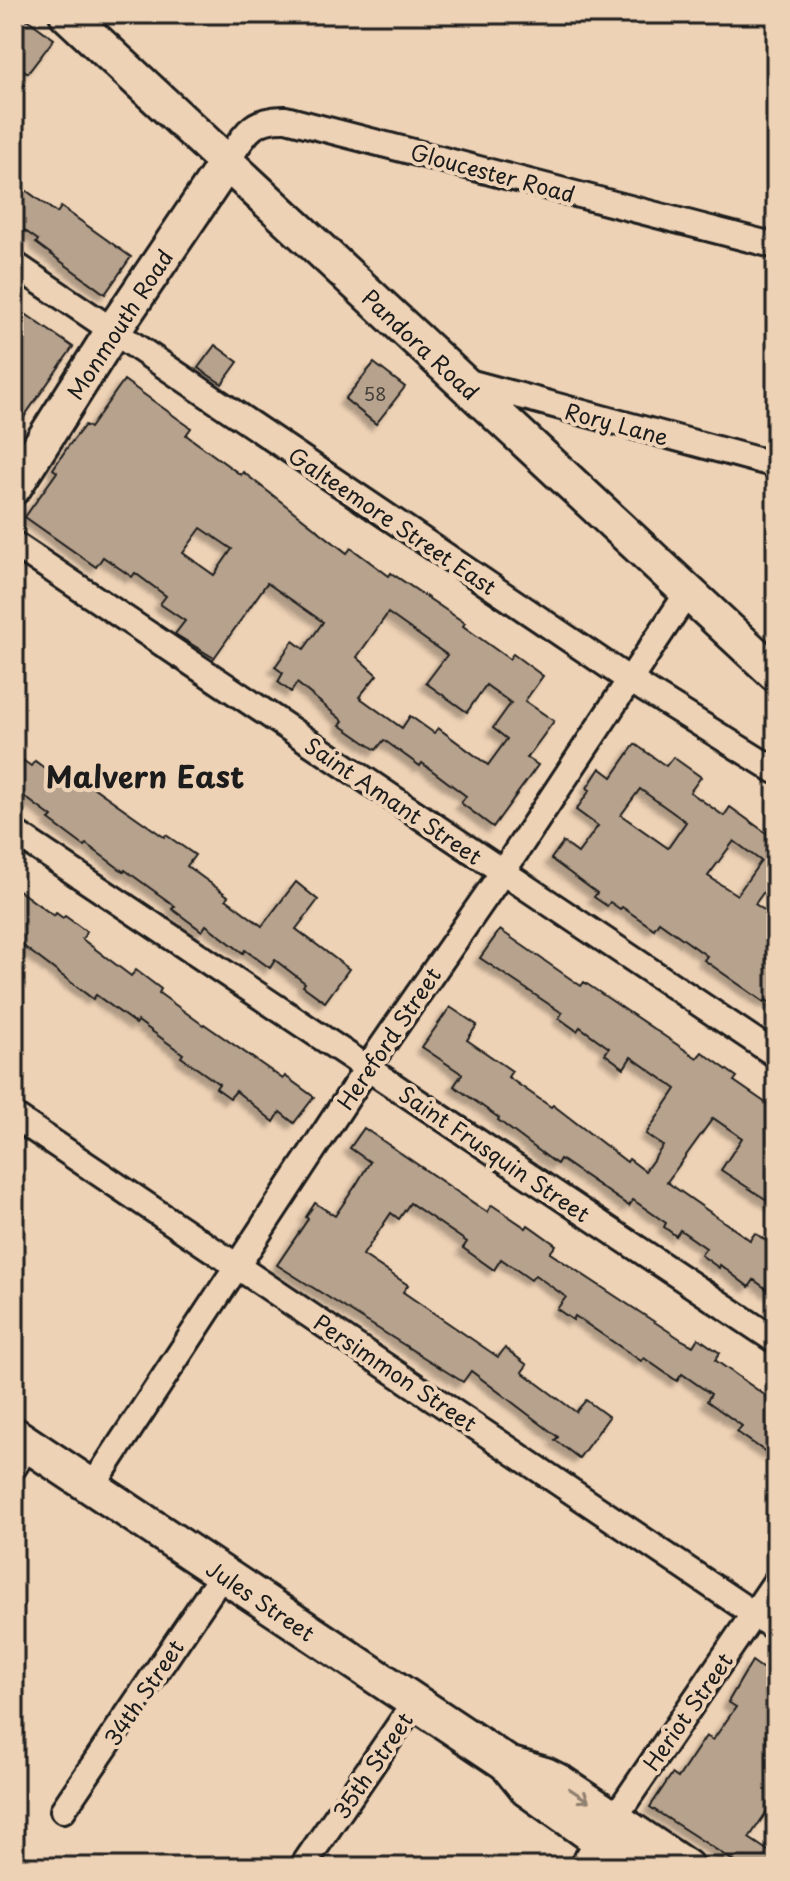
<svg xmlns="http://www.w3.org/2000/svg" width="790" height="1881" viewBox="0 0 790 1881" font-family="'Playpen Sans',sans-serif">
<defs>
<filter id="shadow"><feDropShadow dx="-5.5" dy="5.5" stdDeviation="2" flood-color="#0004"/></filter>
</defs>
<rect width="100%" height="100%" fill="#eed2b5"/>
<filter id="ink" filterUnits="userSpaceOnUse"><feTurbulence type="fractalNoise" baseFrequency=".0125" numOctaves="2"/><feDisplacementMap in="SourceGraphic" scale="16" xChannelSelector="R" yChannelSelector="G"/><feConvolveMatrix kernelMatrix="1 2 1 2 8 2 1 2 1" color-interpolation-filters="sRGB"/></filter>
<g filter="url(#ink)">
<g fill="#b7a28d" stroke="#1c1c1c" stroke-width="2" fill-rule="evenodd" filter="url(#shadow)">
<path d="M14 14H20L54 39 28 73 14 63Z"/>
<path d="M14 188 21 193 24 189 57 213 61 207 131 257 105 294 36 243 38 240 14 223Z"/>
<path d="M14 306 73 347 14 431Z"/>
<path d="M215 345 238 362 222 384 198 368Z"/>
<path d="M374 363 405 387 376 424 345 399Z"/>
<path d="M124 380 191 428 186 435 241 475 243 472 347 553 351 548 389 576 391 573 465 623 463 626 509 659 513 654 543 676 525 701 554 721 527 758 538 765 493 827 461 803 466 796 422 763 420 766 384 740 376 750 340 725 343 721 297 683 291 692 278 682 283 673 275 667 293 641 304 649 323 622 267 583 214 658 175 634 185 621 160 604 166 596 135 573 132 577 103 557 96 567 25 517 57 472 53 469 67 448 85 425 90 428ZM201 528 232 549 214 575 183 553ZM388 613 447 655 426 683 467 712 486 685 511 703 493 728 507 739 488 765 438 728 434 733 410 716 402 728 359 697 377 675 357 657Z"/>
<path d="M635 744 666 766 673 757 701 777 690 792 724 816 730 807 776 840V875L755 904 776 918V1007L766 1000 764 1002 704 960 707 956 659 922 654 929 622 907 620 909 610 902 607 906 594 897 597 893 551 859 563 842 578 853 598 826 576 810 590 790 587 788 600 768 612 777ZM640 789 686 822 668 848 621 815ZM734 841 761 861 737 895 708 876Z"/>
<path d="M14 754 31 766 35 761 72 789 80 778 164 837 166 835 195 855 187 866 228 896 226 899 262 926 296 882 318 900 296 929 349 969 325 1002 303 986 305 983 275 960 270 968 245 950 243 953 206 925 202 931 172 909 175 906 125 870 124 872 86 844 84 846 49 820 52 817 14 789Z"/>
<path d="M14 887 54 916 56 913 63 918 65 916 87 932 82 939 131 976 136 970 161 989 159 993 203 1025 204 1024 283 1079 285 1076 314 1097 294 1123 280 1112 274 1122 236 1091 230 1098 216 1088 219 1084 181 1057 183 1054 138 1021 136 1024 96 995 93 999 14 939Z"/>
<path d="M500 930 581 986 584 982 697 1058 702 1052 737 1077 734 1081 776 1110V1206L721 1170 742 1138 713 1118 667 1182 750 1240 755 1233 776 1248V1296L754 1280 749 1287 720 1265 719 1268 701 1255 706 1248 680 1230 676 1236 664 1227 666 1223 633 1200 629 1206 560 1159 557 1164 546 1156 498 1120 499 1118 454 1086 462 1074 422 1047 450 1007 477 1025 467 1040 512 1071 508 1077 551 1107 553 1105 627 1162 629 1159 645 1171 663 1146 646 1134 676 1089 631 1057 624 1068 605 1054 609 1048 580 1027 577 1031 559 1018 562 1013 480 958Z"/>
<path d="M364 1128 487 1212 492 1205 526 1228 528 1225 556 1245 550 1253 682 1340 693 1346 698 1338 720 1353 715 1360 776 1403V1444L769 1454 737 1432 742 1426 707 1401 711 1394 682 1374 677 1381 644 1358 641 1361 575 1316 573 1320 557 1309 566 1297 535 1275 531 1280 501 1259 494 1270 463 1248 467 1242 410 1203 399 1219 391 1213 363 1255 408 1285 403 1292 498 1357 505 1348 527 1365 522 1372 576 1412 586 1400 609 1417 579 1458 555 1440 558 1437 471 1371 463 1382 277 1265 308 1219 306 1217 315 1203 335 1216 356 1185 370 1162 350 1148Z"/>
<path d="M752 1661 776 1678V1798L749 1838 776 1856V1867H743L650 1807 672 1774 678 1778 706 1736 713 1740 736 1707 728 1702Z"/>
</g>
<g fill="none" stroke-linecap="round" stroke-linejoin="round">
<g stroke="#1c1c1c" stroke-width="30">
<g id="street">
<path d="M227 162C245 135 250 118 286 119L776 246"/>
<path d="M14 264 628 679 776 771"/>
<path d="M465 381 776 465"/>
<path d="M14 544 776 1055"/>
<path d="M14 832 776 1341"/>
<path d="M14 1116 776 1629"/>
<path d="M14 1467 28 1444"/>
<path d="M92 1487 367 1068 502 873 688 592"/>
<path d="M63 1810 222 1575"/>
<path d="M302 1867 415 1702"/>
<path d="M581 1867 776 1581"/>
</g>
</g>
<g stroke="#1c1c1c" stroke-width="40">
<g id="secondary">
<path d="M67 14 776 674"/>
<path d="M14 487 113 331 227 162"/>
<path d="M14 1435 508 1764 545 1775 561 1783 686 1867"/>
<path d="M510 1768 527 1789 637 1867"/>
</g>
</g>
<use href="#street" stroke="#eed2b5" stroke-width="24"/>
<use href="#secondary" stroke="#eed2b5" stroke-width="34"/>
</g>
<defs><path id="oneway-shaft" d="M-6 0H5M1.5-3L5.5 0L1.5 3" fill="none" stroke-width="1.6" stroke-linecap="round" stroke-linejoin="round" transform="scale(2)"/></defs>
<use stroke="#908070" href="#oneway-shaft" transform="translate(579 1795) rotate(33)"/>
</g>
<g text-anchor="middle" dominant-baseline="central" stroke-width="8" stroke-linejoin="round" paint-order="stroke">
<g font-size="18" fill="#433e38">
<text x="375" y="393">58</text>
</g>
<g font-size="22" fill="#1c1c1c" stroke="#eed2b5">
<text transform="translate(493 172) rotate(15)">Gloucester Road</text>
<text transform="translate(119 324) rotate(-57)">Monmouth Road</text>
<text transform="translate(421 344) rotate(43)">Pandora Road</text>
<text transform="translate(617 423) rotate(15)">Rory Lane</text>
<text transform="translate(393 520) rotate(34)">Galteemore Street East</text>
<text transform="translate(394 800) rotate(34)">Saint Amant Street</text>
<text transform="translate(388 1038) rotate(-56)">Hereford Street</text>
<text transform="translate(495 1153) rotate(34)">Saint Frusquin Street</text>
<text transform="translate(396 1372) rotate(34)">Persimmon Street</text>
<text transform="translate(261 1600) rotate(34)">Jules Street</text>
<text transform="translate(143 1692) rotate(-56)">34th Street</text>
<text transform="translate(687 1711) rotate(-55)">Heriot Street</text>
<text transform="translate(372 1765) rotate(-56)">35th Street</text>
</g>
<g font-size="30" font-weight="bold" fill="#1c1c1c" stroke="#eed2b5">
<text x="145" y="775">Malvern East</text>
</g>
</g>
<rect width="790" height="1881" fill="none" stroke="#eed2b5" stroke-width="48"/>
<rect x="24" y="24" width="742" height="1833" fill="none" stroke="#1c1c1c" stroke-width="3" filter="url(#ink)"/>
</svg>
